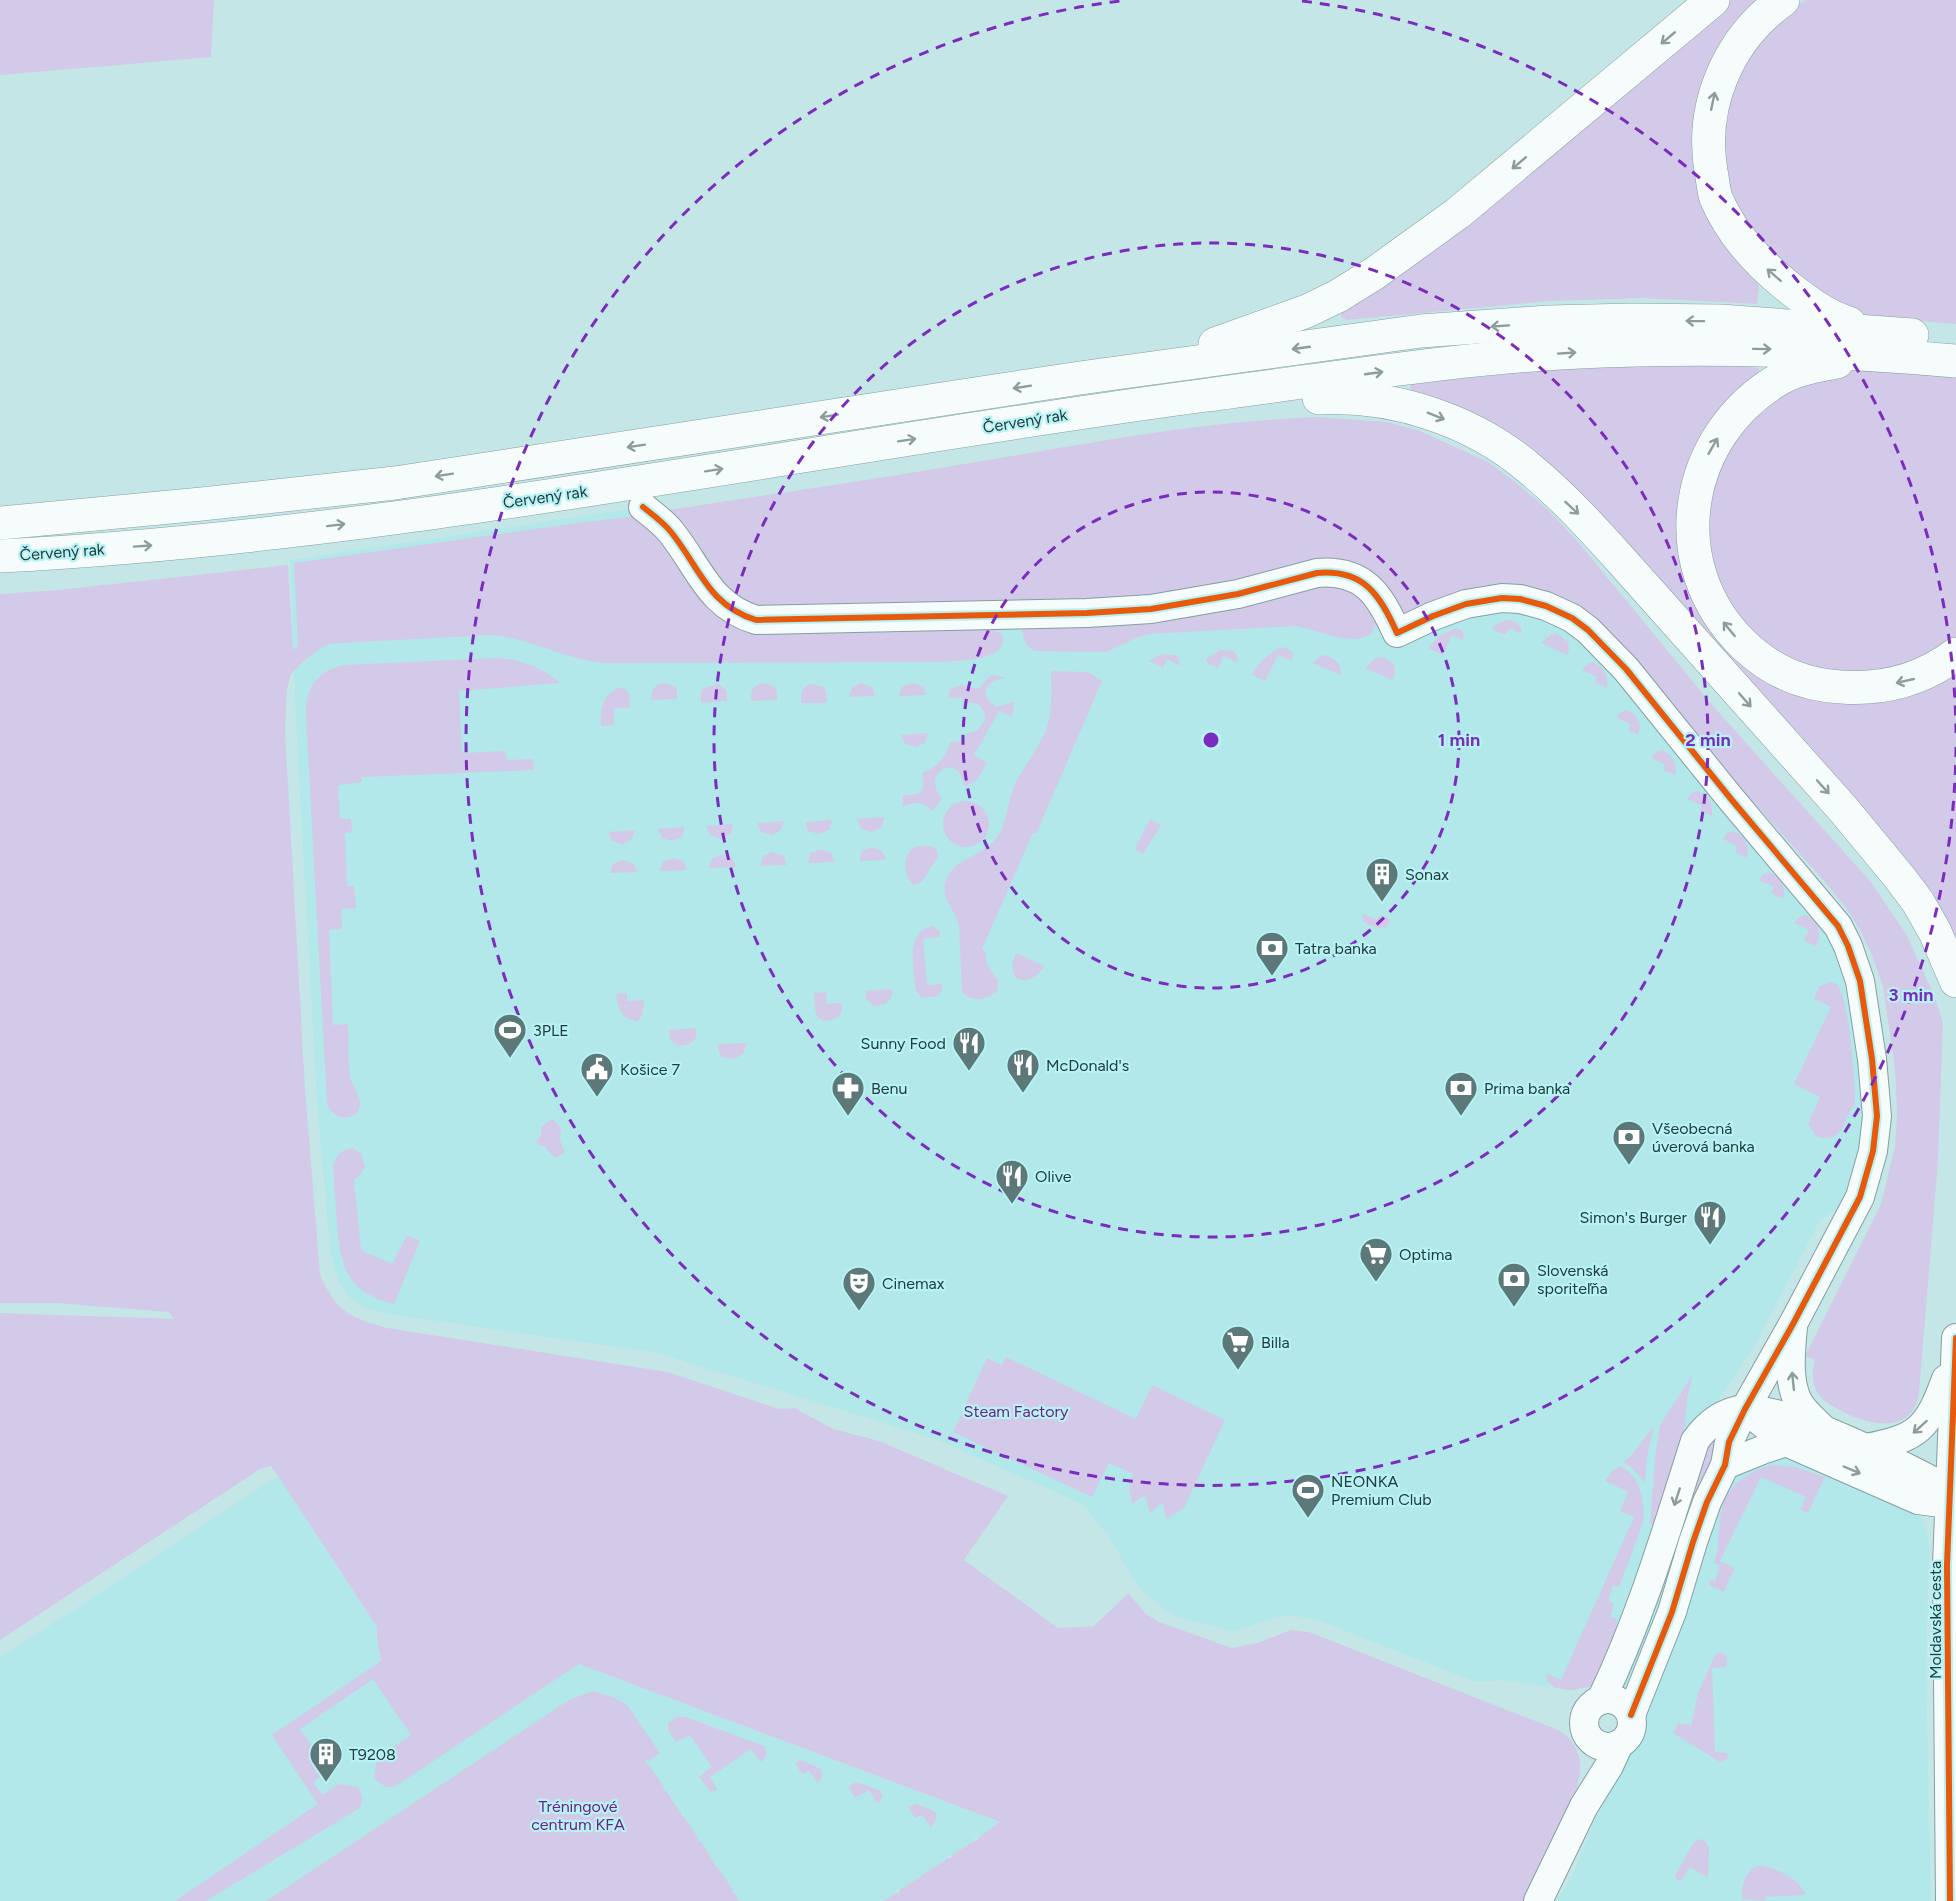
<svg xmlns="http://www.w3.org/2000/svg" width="1956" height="1901" viewBox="0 0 1956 1901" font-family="Figtree,sans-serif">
<rect width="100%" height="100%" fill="#c5e6e7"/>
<g fill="#b2e8e9">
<path d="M643 507 1238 594 1556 610 1838 926 1872 1059 1860 1197 1820 1220 1757 1341 1715 1406 1701 1419 1915 1510 1922 1518 1928 1537 1929 1550 1926 1669 1931 1901H1556L1571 1879 1618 1764 1646 1708 1598 1682 1589 1687 1571 1690 1502 1680 1476 1682 1320 1621 1296 1616H1283L1232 1631 1177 1617 1164 1609 1143 1591 1131 1576 1109 1536 1083 1505 1056 1492 935 1439 658 1353 389 1314 363 1307 347 1295 338 1279 330 1249 317 1103 296 722 290 560Z"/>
<path d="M278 1476 455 1747 579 1664 1001 1823 978 1838 974 1837V1841L952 1855H948V1858L900 1890 897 1889 896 1893 883 1901H0V1658Z"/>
</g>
<g fill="#d2cae8">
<path d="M0 0H214L211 57 0 75Z"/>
<path d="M1731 0H1763L1700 114 1757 282 1759 288 1757 304 1642 298 1551 301 1347 320 1341 317 1342 310 1512 185Z"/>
<path d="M1806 0H1956V324L1863 316 1827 302 1745 226 1723 176 1727 97 1760 35 1794 7Z"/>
<path d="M1691 361 1759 368 1758 380 1682 526 1778 684 1956 669V945L1717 650 1425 397 1410 391 1411 384 1526 372Z"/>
<path d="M1850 370H1892L1956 375V642L1932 659 1852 678 1773 655 1724 601 1702 533 1719 454 1772 397Z"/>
<path d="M1318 417 1388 422 1420 431 1488 462 1514 481 1548 510 1579 543 1713 706 1871 882 1906 934 1934 995 1943 1023 1938 1160 1919 1393C1913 1433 1875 1426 1847 1414 1836 1408 1824 1403 1817 1392 1811 1381 1812 1371 1815 1360L1805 1356 1881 1204 1895 1147 1897 1115 1895 1069 1883 986 1872 955 1860 930 1847 909 1825 882 1740 787 1626 649 1573 605 1403 618 1378 579 1183 597 771 611 734 600 662 511C766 495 871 480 976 462 1090 443 1202 421 1318 417Z"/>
<path d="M636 516 645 521 708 601 989 628 1002 634C1011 662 958 660 941 662L606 663C565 660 531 638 490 635L341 643 329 644 321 648 305 660 291 674 287 689 285 730 305 1089 320 1275C337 1312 348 1317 387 1328L667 1372 779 1409 795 1408 833 1429 879 1441 1008 1496 964 1560 1058 1628 1094 1626 1128 1593 1146 1614 1159 1622 1232 1648 1257 1643 1291 1630 1309 1632 1558 1730C1572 1738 1581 1752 1580 1768 1579 1790 1568 1810 1560 1829 1549 1853 1539 1877 1528 1901H883L896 1893H899L900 1890 948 1858H951L952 1855 974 1841H977L978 1838 1000 1822 579 1664 396 1786C385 1789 381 1784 374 1778L377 1758 411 1735 373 1679 300 1729 329 1770 313 1782 322 1795 339 1784 358 1787C362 1795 364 1799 360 1808L206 1901H175L318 1804 272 1735 381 1661 377 1639V1627L278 1476 271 1466 260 1469 0 1640V1313L174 1319 169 1312 57 1303H0V594L59 590 288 565 293 650 298 646 294 563 585 522Z"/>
<path d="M1318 585 1354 587 1377 621 1375 627 1370 635 1357 639 1341 638 1296 626 1149 634C1132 637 1120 648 1104 652L1035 651C1024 645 1022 638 1023 626L1154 621 1197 616 1281 598Z"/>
<path d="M1506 620C1514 620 1523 624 1521 634L1510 628 1505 635 1492 629 1495 625Z"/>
<path d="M1456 628 1462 630 1464 635 1463 640 1452 635 1443 655 1428 648 1439 636Z"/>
<path d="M1557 634 1568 642 1569 649 1567 655 1541 643 1550 635Z"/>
<path d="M1284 647 1293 653 1292 661 1278 655 1265 681 1252 675C1258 663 1271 650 1284 647Z"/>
<path d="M1220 650 1233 651 1237 654V662L1224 656 1218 668 1208 664 1206 659Z"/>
<path d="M1162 654 1175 655 1179 658 1180 666 1167 659 1163 668 1149 661Z"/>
<path d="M1327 655 1339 663 1341 675 1313 663 1321 656Z"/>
<path d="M1382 657 1388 660 1395 666V673L1392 680 1365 668 1374 659Z"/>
<path d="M495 658C518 659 543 667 560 683L459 691 462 753 505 751 507 760 533 759 534 770 362 777V782L338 785 340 819H351L352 832 345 833 347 886H354L356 908 341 909 342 929 329 930 333 1025 348 1024C349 1041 347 1060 350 1077 352 1086 360 1094 360 1103 361 1120 335 1124 327 1104L306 717C305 689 316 671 344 665Z"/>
<path d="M1593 662C1604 667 1609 676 1607 688L1595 682 1597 677 1582 670 1587 664Z"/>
<path d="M1051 671 1088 672 1102 681 1036 834 1033 833 982 949 986 952C985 966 990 969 998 980L997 991C987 1000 972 1003 962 992L959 925C956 910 941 900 945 883 952 859 978 858 993 842 1006 829 1006 812 1011 795 1018 772 1037 753 1046 730 1053 712 1051 690 1051 671Z"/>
<path d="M992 675 1007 678C996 679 987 682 985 693L989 701 996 707 1014 702 1012 717 999 711 974 755 987 763 977 780 964 787C961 751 919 771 942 799L932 811C923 801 915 801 902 807L903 795C922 796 926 791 922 773 937 767 946 758 950 742L965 741 966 734 978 730 985 720C985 706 976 701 963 703L962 698H948L950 689 961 685 978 689C984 685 985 679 992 675Z"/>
<path d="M664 683 675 686 677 690V699L651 700C652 690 653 685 664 683Z"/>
<path d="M763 683 774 686 777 691V700L751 701C751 690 752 686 763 683Z"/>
<path d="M861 683 872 687 875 696 849 697 852 687Z"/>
<path d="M912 683 923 686 926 695 899 696 902 687Z"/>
<path d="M719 684 727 691V701L701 703V692L704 688Z"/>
<path d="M813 684 824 687 826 691 827 703H801V692L807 685Z"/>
<path d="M623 687 629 694 630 708H614V725L601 726C600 708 603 691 623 687Z"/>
<path d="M1626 710C1638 714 1643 723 1638 735L1628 730 1631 725 1616 717 1621 712Z"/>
<path d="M928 733 925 743 916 747 905 744 901 735Z"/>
<path d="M1661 750C1672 754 1678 763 1675 775L1663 770 1665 765 1651 758 1656 752Z"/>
<path d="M1697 791C1709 795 1713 804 1712 816L1700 810 1702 806 1687 799 1692 793Z"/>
<circle cx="966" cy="824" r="23"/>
<path d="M884 817 882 827 872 832 861 829 857 819Z"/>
<path d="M1150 819 1161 825 1143 854 1135 849Z"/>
<path d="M832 820 829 830 819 834 808 831 805 822Z"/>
<path d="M784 821 781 830 772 835 761 832 757 823Z"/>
<path d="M733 824 731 834 721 839 710 835 706 826Z"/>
<path d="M685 827 682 837 672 841 662 838 658 829Z"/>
<path d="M635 830 632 839 623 844 612 841 608 832Z"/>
<path d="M1733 831C1745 836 1751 846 1746 858L1735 852 1737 846 1723 839 1727 833Z"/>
<path d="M917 846H931L937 849 938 856 922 882 914 885C902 877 902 852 917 846Z"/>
<path d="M872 847 882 851 886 860 859 861 862 851Z"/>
<path d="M821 849 831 853 835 862 808 863 811 853Z"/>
<path d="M772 852 784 856 787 865 760 866 763 856Z"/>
<path d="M721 855 732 858 736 867 709 868 712 859Z"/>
<path d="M673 858 684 861 687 870 660 871 663 862Z"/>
<path d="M622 860 633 863 637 872 610 873 613 864Z"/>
<path d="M1769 872C1781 877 1787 887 1783 899L1771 893 1774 887 1759 880 1764 874Z"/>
<path d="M1362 914 1377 920 1380 915 1390 919 1387 927C1379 929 1369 926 1363 921Z"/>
<path d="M1805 915C1820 921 1822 933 1816 947L1804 940 1809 930 1794 923 1799 917Z"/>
<path d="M933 926 940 932V937L923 939 927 985 942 984V990L938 996 922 998 916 991C914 970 904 931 933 926Z"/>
<path d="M1016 953 1045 966C1028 990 1003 982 1016 953Z"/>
<path d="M1831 982C1836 984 1836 983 1839 988 1849 1003 1856 1084 1855 1105 1841 1119 1847 1143 1817 1137L1808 1124 1820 1097 1794 1084 1831 1007 1814 999 1819 986Z"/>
<path d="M892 989V997L885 1004 874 1006 866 999 865 991Z"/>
<path d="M826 992 827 1004 842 1003V1012C839 1017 837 1018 831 1020 813 1025 815 1005 814 993Z"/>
<path d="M627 993V1001L644 1000 643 1014 638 1021C621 1020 618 1009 616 994Z"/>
<path d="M696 1028V1038L689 1044 678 1046 670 1039 669 1030Z"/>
<path d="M747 1043 743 1054 734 1059 721 1057 717 1044Z"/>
<path d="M552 1119 561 1127 560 1140 565 1153 555 1158 544 1146H541L536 1142 541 1135V1127Z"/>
<path d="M353 1148 361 1154 365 1166 360 1175 354 1179 361 1250 392 1264 407 1235 420 1241 394 1304C347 1292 341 1268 337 1224 336 1205 334 1186 333 1167 334 1156 342 1149 353 1148Z"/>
<path d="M1006 1357 1136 1419 1152 1385 1225 1420 1184 1508 1166 1519 1163 1502 1150 1513 1145 1495 1132 1504 1129 1488 1133 1474 1109 1463 1092 1497 953 1432 987 1358 1002 1365Z"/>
<path d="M1693 1374 1687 1399 1685 1425 1656 1526 1650 1524 1655 1457 1660 1425Z"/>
<path d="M1725 1425 1673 1572 1664 1569 1699 1456Z"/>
<path d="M1654 1426 1647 1456 1645 1483 1632 1468 1623 1462 1631 1456Z"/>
<path d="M1773 1465 1795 1467 1825 1477 1808 1513 1800 1510 1806 1497 1761 1477 1720 1561 1735 1568 1724 1592 1709 1585 1710 1580 1715 1581 1720 1565 1714 1563C1720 1545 1717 1526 1722 1508 1728 1485 1751 1469 1773 1465Z"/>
<path d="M1621 1466C1641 1477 1645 1503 1643 1523L1619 1587 1613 1586 1608 1601 1614 1603 1610 1617 1617 1619 1615 1651 1597 1682 1589 1687 1571 1690 1556 1688 1547 1681V1674L1561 1680 1634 1517 1620 1511 1628 1492 1605 1481 1613 1470Z"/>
<path d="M1718 1652 1725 1654 1727 1658 1726 1667 1712 1668 1715 1752 1729 1753 1727 1759 1720 1762 1673 1733 1678 1723 1691 1725 1698 1693 1715 1655Z"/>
<path d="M593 1691 613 1697 627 1705 660 1753 649 1761 646 1760 645 1763 648 1764 664 1787 663 1790 666 1791 681 1813V1816L684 1817 698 1838V1841L701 1842 715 1864V1867L718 1868 733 1890 732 1893 735 1894 740 1901H266L569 1700Z"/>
<path d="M677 1717H686L764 1746 767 1752 765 1758 761 1762 751 1749 710 1777 717 1789 715 1791H710L699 1777 712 1767 690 1735 676 1742 668 1730V1723Z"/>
<path d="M801 1760 821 1769 822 1776 818 1783 809 1771 802 1774 795 1763Z"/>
<path d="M856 1782 879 1790 883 1795 880 1801 877 1803 869 1790 855 1798 848 1787Z"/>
<path d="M916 1804 930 1809 936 1813V1820L931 1827 922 1815 915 1818 908 1807Z"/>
<path d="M1699 1839 1705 1841 1709 1848 1708 1878 1690 1867 1681 1881 1677 1880 1675 1875 1694 1842Z"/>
<path d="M1757 1866C1772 1865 1799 1879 1805 1893L1804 1895 1766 1897 1765 1901 1742 1899C1742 1884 1744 1874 1757 1866Z"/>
</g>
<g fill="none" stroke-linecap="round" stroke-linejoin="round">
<g stroke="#859fa0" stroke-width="30">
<g id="minor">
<path d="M643 507C653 515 663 522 671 532 700 568 708 605 756 620L1087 613 1151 609 1238 594 1317 573C1364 569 1380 595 1397 633L1433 616 1466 604 1502 598 1520 599 1546 606 1572 618 1588 630 1626 669 1731 799 1838 926 1848 946 1860 981 1872 1059 1877 1116 1873 1151 1860 1197 1793 1324 1745 1409 1729 1442 1725 1465 1707 1502 1693 1542 1672 1612 1631 1715"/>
<path d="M1793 1327C1791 1350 1787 1382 1799 1403 1805 1413 1814 1420 1822 1428"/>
<path d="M1746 1410 1786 1442 1918 1500 1956 1505"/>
<path d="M1866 1448C1919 1438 1928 1428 1946 1379"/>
<path d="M1725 1465 1762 1450 1786 1442"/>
<circle cx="1608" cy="1723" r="24"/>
<path d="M1601 1700C1641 1617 1667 1529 1695 1441 1707 1424 1722 1412 1743 1409 1749 1408 1756 1410 1762 1411 1797 1417 1829 1432 1861 1446 1894 1461 1925 1476 1956 1494"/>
<path d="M1538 1901 1584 1806 1609 1766 1619 1744"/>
<path d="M1950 1901 1947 1565 1956 1338"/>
</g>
</g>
<g stroke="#859fa0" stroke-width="34">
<g id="highway">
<path d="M1783 0C1728 39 1700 105 1711 171 1713 180 1713 189 1716 198 1731 233 1757 262 1787 286 1806 301 1825 316 1849 323"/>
<path d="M1215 344 1307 311 1338 296 1375 273 1458 213 1713 0"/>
<path d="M1837 362C1818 365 1798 369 1781 378 1683 434 1661 565 1744 645 1771 671 1803 685 1841 687 1884 690 1922 680 1956 654"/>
<path d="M1319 398C1393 394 1473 420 1530 469 1563 496 1592 528 1620 559L1843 809 1900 878 1918 902 1935 932 1956 981"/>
<path d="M0 523 202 504 395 483 1080 378 1421 331 1548 322 1633 320 1720 321 1912 335"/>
<path d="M0 556C406 535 805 448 1207 395 1331 379 1455 358 1580 352 1707 346 1830 350 1956 361"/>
</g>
</g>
<use href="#minor" stroke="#f6fbfb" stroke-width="28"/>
<use href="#highway" stroke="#f6fbfb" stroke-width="33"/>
<g stroke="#b7f3f5" stroke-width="10">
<g id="cycleway">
<path d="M643 507C653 515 663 522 671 532 700 568 708 605 756 620L1087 613 1151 609 1238 594 1317 573C1364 569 1380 595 1397 633L1433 616 1466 604 1502 598 1520 599 1546 606 1572 618 1588 630 1626 669 1731 799 1838 926 1848 946 1860 981 1872 1059 1877 1116 1873 1151 1860 1197 1793 1324 1745 1409 1729 1442 1725 1465 1707 1502 1693 1542 1672 1612 1631 1715"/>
<path d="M1950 1901 1947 1565 1956 1338"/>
</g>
</g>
<use href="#cycleway" stroke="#e8590c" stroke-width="6"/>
</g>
<defs><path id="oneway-shaft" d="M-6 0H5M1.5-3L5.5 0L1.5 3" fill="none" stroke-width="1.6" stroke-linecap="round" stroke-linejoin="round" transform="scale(1.5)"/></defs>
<g stroke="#8d9c9c">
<use href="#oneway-shaft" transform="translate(1668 38) rotate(140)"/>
<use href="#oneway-shaft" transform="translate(1713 101) rotate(-78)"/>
<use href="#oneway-shaft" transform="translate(1519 163) rotate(140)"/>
<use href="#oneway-shaft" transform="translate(1774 275) rotate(-139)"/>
<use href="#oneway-shaft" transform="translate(1695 321) rotate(-179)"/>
<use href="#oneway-shaft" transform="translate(1500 326) rotate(176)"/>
<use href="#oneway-shaft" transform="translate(1301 348) rotate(172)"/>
<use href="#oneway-shaft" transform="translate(1762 349) rotate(1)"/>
<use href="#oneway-shaft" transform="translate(1567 353) rotate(-4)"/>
<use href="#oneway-shaft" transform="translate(1374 373) rotate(-8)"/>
<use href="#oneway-shaft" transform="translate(1022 387) rotate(171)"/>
<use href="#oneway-shaft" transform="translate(829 416) rotate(171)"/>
<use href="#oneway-shaft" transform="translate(1436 416) rotate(22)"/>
<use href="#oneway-shaft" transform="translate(907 440) rotate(-9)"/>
<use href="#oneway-shaft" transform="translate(636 446) rotate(171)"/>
<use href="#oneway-shaft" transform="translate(1713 446) rotate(-60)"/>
<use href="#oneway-shaft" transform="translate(714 470) rotate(-9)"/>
<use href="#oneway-shaft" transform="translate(444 475) rotate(171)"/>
<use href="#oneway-shaft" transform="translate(1572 508) rotate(43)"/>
<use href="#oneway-shaft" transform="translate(336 525) rotate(-7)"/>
<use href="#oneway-shaft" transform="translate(143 546) rotate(-4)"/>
<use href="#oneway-shaft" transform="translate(1729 629) rotate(-129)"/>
<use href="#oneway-shaft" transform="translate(1905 681) rotate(167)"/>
<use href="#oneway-shaft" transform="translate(1745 700) rotate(49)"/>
<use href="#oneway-shaft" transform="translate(1823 787) rotate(48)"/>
<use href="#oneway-shaft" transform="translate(1793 1381) rotate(-96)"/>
<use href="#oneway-shaft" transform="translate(1920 1427) rotate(138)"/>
<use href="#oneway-shaft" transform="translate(1852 1470) rotate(23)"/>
<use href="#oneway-shaft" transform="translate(1677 1497) rotate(108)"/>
</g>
<g fill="none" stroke="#7b2cbf" stroke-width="3" stroke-dasharray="10 8">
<circle cx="1211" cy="740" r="248"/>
<circle cx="1211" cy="740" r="497"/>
<path d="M1956 747A745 745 0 1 1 1120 1M1302 1A745 745 0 0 1 1956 733"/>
</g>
<defs>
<g id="building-pin" transform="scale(1.725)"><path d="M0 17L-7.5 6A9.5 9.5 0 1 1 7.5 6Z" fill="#5c7878" stroke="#b7f3f5"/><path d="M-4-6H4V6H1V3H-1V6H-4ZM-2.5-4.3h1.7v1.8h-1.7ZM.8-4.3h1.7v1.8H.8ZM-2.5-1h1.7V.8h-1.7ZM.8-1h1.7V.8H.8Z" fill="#fff"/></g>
<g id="bank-pin" transform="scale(1.725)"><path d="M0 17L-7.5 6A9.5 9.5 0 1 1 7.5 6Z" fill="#5c7878" stroke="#b7f3f5"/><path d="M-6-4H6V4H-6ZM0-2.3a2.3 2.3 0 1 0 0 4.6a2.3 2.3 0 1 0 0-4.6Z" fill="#fff"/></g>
<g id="stadium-pin" transform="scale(1.725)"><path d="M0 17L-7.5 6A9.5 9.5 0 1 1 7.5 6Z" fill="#5c7878" stroke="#b7f3f5"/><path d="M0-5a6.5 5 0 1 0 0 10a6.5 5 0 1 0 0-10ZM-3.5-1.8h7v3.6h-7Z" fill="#fff"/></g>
<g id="restaurant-pin" transform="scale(1.725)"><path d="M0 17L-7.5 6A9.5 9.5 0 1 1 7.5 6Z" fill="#5c7878" stroke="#b7f3f5"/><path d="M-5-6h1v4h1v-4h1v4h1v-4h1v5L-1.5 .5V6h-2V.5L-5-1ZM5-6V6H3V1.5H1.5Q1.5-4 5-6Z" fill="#fff"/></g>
<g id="civic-pin" transform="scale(1.725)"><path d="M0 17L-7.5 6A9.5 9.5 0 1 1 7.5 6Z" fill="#5c7878" stroke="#b7f3f5"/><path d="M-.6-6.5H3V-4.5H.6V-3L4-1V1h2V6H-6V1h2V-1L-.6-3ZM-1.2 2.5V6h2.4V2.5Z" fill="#fff"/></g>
<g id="pharmacy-pin" transform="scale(1.725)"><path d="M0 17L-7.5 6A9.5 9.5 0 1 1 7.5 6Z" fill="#5c7878" stroke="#b7f3f5"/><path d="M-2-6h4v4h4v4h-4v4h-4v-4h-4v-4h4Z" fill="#fff"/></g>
<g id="supermarket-pin" transform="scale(1.725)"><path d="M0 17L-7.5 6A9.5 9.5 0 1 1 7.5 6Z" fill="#5c7878" stroke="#b7f3f5"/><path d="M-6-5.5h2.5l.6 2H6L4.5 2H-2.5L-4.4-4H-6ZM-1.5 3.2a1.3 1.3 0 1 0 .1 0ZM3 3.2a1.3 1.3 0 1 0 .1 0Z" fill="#fff"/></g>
<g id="theatre-pin" transform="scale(1.725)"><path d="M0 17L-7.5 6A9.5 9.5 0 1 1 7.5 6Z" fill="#5c7878" stroke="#b7f3f5"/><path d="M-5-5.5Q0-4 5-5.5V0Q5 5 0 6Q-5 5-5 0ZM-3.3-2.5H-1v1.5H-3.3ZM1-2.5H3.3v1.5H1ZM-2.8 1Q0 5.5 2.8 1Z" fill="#fff"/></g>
</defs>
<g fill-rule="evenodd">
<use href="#building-pin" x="1382" y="874"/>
<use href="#bank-pin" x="1272" y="948"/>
<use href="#stadium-pin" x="510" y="1030"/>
<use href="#restaurant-pin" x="969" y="1043"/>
<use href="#restaurant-pin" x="1023" y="1065"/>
<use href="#civic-pin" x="597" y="1069"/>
<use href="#pharmacy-pin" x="848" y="1088"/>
<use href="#bank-pin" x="1461" y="1088"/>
<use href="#bank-pin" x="1629" y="1137"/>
<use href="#restaurant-pin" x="1012" y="1176"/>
<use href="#restaurant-pin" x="1710" y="1217"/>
<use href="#supermarket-pin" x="1376" y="1254"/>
<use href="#bank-pin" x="1514" y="1279"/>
<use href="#theatre-pin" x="859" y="1283"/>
<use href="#supermarket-pin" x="1238" y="1342"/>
<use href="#stadium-pin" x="1308" y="1490"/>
<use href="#building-pin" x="326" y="1754"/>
</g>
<g text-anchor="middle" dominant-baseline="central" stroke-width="4.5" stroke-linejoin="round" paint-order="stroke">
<g font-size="16" fill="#243c3d" stroke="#b7f3f5">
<text transform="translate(1025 421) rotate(-9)">Červený rak</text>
<text transform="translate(545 497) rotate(-8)">Červený rak</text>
<text transform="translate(62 552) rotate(-4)">Červený rak</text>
<text transform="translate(1935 1620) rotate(-90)">Moldavská cesta</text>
</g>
<g font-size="16" fill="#243c3d" stroke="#b7f3f5" text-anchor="start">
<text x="1405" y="874">Sonax</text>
<text x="1295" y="948">Tatra banka</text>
<text x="533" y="1030">3PLE</text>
<text x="946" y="1043" text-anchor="end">Sunny Food</text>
<text x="1046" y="1065">McDonald's</text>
<text x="620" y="1069">Košice 7</text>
<text x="871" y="1088">Benu</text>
<text x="1484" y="1088">Prima banka</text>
<text x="1652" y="1128">Všeobecná<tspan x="1652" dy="18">úverová banka</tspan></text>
<text x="1035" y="1176">Olive</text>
<text x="1687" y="1217" text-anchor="end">Simon's Burger</text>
<text x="1399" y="1254">Optima</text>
<text x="1537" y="1270">Slovenská<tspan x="1537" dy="18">sporiteľňa</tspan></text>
<text x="882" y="1283">Cinemax</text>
<text x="1261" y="1342">Billa</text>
<text x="1331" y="1481">NEONKA<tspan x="1331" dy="18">Premium Club</tspan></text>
<text x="349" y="1754">T9208</text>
</g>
<g font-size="16" fill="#702085" stroke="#b7f3f5">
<text x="1016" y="1411">Steam Factory</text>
<text x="578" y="1806">Tréningové<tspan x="578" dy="18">centrum KFA</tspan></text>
</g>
</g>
<circle cx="1211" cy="740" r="9" fill="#7b2cbf" stroke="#b7f3f5" stroke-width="3"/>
<g font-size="18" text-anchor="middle" font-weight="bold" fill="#7b2cbf" stroke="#b7f3f5" stroke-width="4.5" stroke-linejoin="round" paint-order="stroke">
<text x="1459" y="746">1 min</text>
<text x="1708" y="746">2 min</text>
<text x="1911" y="1001">3 min</text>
</g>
</svg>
